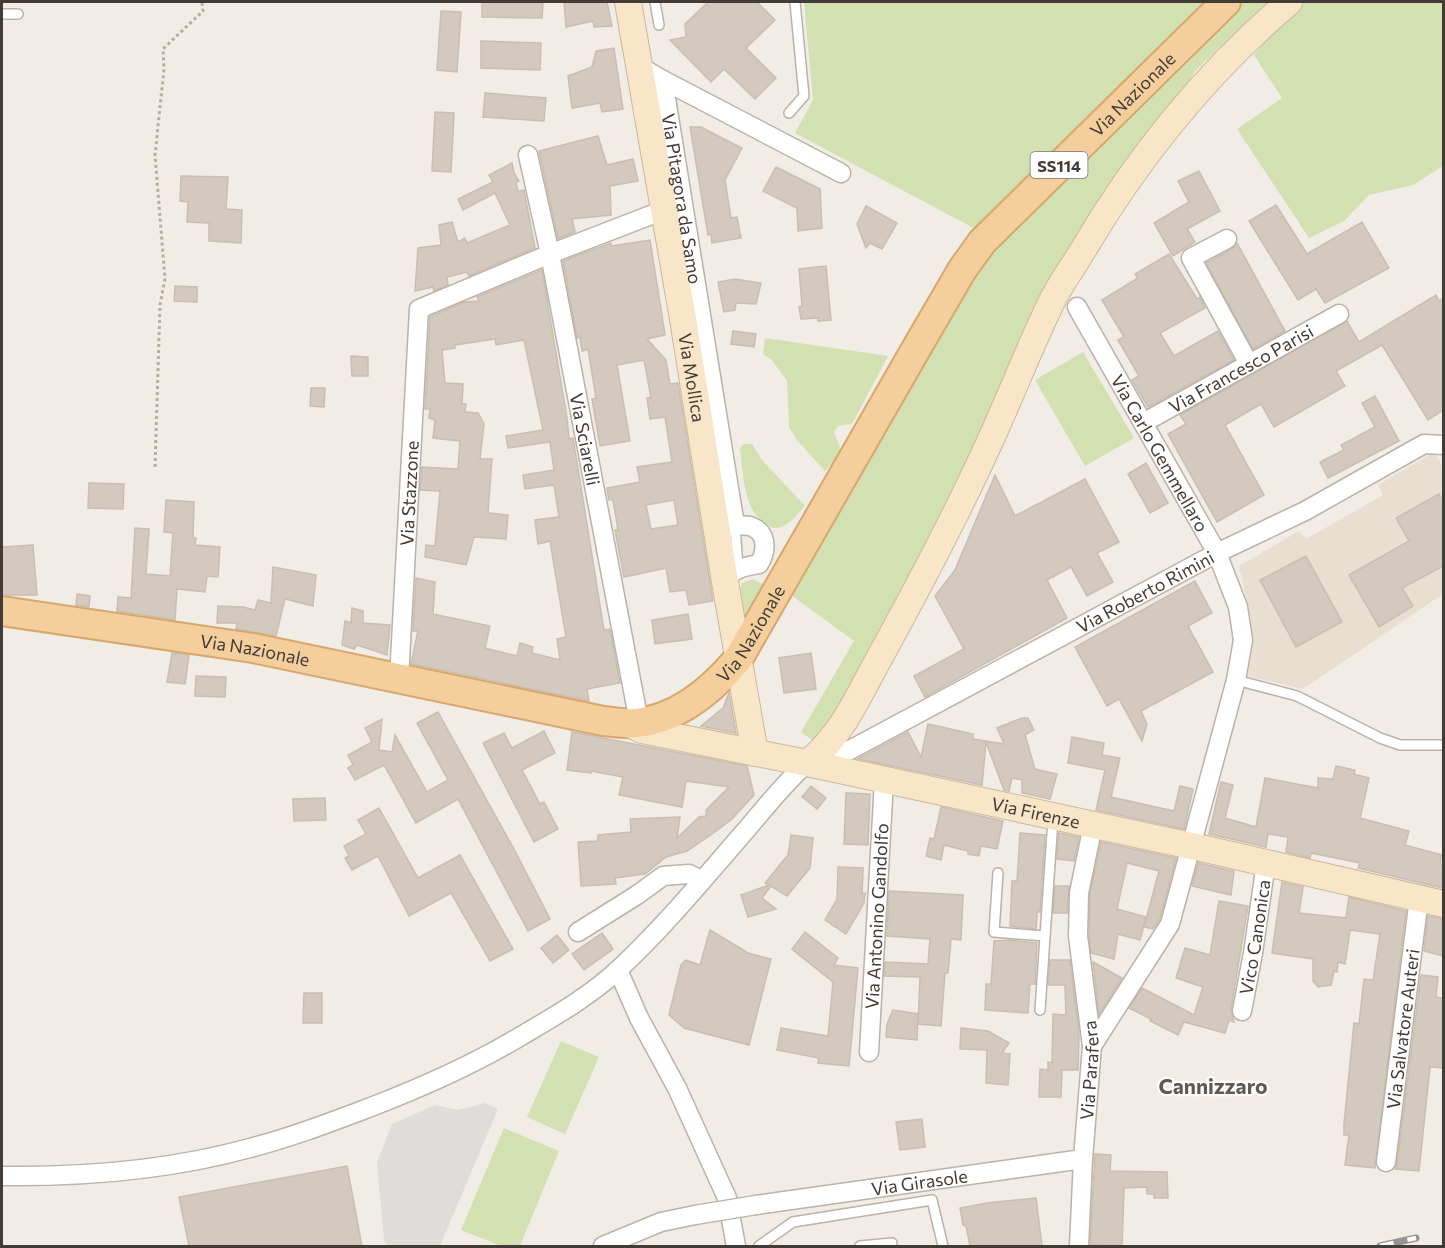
<svg xmlns="http://www.w3.org/2000/svg" width="1445" height="1248" viewBox="0 0 1445 1248" font-family="Commissioner,sans-serif">
<rect width="100%" height="100%" fill="#f1ece6"/>
<path fill="#e9dfd1" d="M1434 452 1443 467V594L1303 689 1248 676 1251 650V619L1239 566 1299 531 1306 539 1383 495 1378 485Z"/>
<g fill="#d3e1b2">
<path d="M804 2H1212L981 232 795 133 813 100Z"/>
<path d="M1240 2H1279L1260 19 1238 30 1194 72 1177 107 984 438 860 682 816 743 801 732 854 641 791 595 899 401 989 252 1200 38Z"/>
<path d="M1302 2H1443V166L1413 185 1369 195 1344 221 1309 238 1237 129 1282 98 1254 55 1287 14Z"/>
<path d="M765 338 888 356 852 424 838 426 834 432 841 450 839 456 825 471 797 440 789 427 787 381 772 360 763 354Z"/>
<path d="M1083 352 1134 438 1085 466 1035 380Z"/>
<path d="M743 444H752L762 460 805 506C794 518 781 537 764 523 742 506 744 474 740 449Z"/>
<path d="M753 579 760 583 766 584 747 629 740 589 742 583Z"/>
<path d="M561 1041 599 1057 565 1134 527 1117Z"/>
<path d="M504 1128 559 1151 520 1246H501L461 1230Z"/>
</g>
<path fill="#dfddda" d="M485 1103 498 1109 440 1246H388L384 1240 377 1162 392 1124 435 1105 458 1110Z"/>
<g fill="#d4c9bf" stroke="#cbbdb0" stroke-width="1.5" fill-rule="evenodd">
<path d="M482 2H543L542 18 482 17Z"/>
<path d="M564 2H607L612 26 594 27 593 21 566 27Z"/>
<path d="M708 2H757L775 20 746 48 776 78 755 99 724 69 711 82 670 40 686 37 685 24Z"/>
<path d="M441 11 461 12 457 72 437 70Z"/>
<path d="M481 41 541 43 540 70 481 68Z"/>
<path d="M614 48 623 109 602 112 600 103 572 108 568 76 592 67 596 51Z"/>
<path d="M485 93 546 98 544 121 483 117Z"/>
<path d="M435 112 454 113 451 172 432 171Z"/>
<path d="M690 127H701L742 148 725 180 731 218 737 217 741 238 712 243 711 234 708 235Z"/>
<path d="M598 136 607 165 633 159 638 181 610 186 611 215 572 219 575 232 558 239 539 151Z"/>
<path d="M512 163 514 173 519 181 516 183 518 191 524 190 535 248 469 276 467 272 447 277 448 285 434 291 433 287 415 291 418 248 441 245 439 225 452 222 458 242 465 238 467 243 510 225 495 193 463 210 458 199 493 182 489 175Z"/>
<path d="M776 167 820 189 822 228 798 231 797 208 763 191Z"/>
<path d="M1199 171 1220 211 1187 229 1195 242 1173 256 1154 223 1189 202 1178 181Z"/>
<path d="M181 176 228 177 226 209 242 210 241 243 209 241V223L187 222 188 202 180 201Z"/>
<path d="M1276 205 1307 254 1362 222 1389 268 1325 303 1316 289 1298 300 1249 221Z"/>
<path d="M866 206 897 223 882 249 870 243 866 248 857 224Z"/>
<path d="M650 240 665 335 647 339 666 360 670 384 678 383 713 601 689 605 686 590 670 592 666 568 624 577 615 530H618L613 500H609L607 488 640 482 637 467 672 462 665 417 650 419 647 398 651 397 644 360 617 365 630 441 600 446 592 399 596 398 588 349 582 351 580 337 577 338 563 261 611 243V246ZM674 500 678 525 651 529 646 505Z"/>
<path d="M1237 243 1285 331 1253 349 1206 263 1232 249Z"/>
<path d="M1169 254 1197 299 1200 297 1205 308 1160 333 1174 356 1218 331 1234 360 1148 407 1132 380 1139 376 1118 340 1124 337 1102 300 1138 278 1135 274Z"/>
<path d="M826 266 831 320 818 321V318L801 319 799 307 802 306 799 269Z"/>
<path d="M542 270 567 418 569 439 573 438 580 481 604 630 610 629 620 683 587 689 589 701 411 664 418 631H413L416 578 435 582 433 614 490 626 485 648 517 656 520 643 533 647 532 653 560 660 557 639 566 637 550 541 538 544 535 520 559 517 554 485 525 489 523 475 554 470 550 442 508 448 506 436 543 430 524 340 496 345 495 339 455 345V348L442 350 445 383 463 384 462 404H466L465 412 478 413 484 424 480 459H492L488 513 508 515 506 539 474 537 466 565 425 557 426 545 435 546 440 491 420 490 422 467 458 469 460 441 433 438 435 420 429 418 430 409H425L430 317 464 302 479 301 477 297Z"/>
<path d="M735 279 761 283 756 304 736 303 735 310 724 312 718 282Z"/>
<path d="M175 286 197 287V302L174 301Z"/>
<path d="M1436 295 1439 301 1443 298V410L1428 420 1382 345 1336 371 1345 386 1274 427 1261 404 1225 425 1264 495 1217 522 1168 434 1186 424 1180 415 1347 321 1359 342Z"/>
<path d="M733 331 756 334 754 347 731 344Z"/>
<path d="M351 356 368 357V376H352Z"/>
<path d="M311 388H325L324 407 310 406Z"/>
<path d="M1375 396 1399 441 1328 478 1320 462 1344 450 1341 445 1375 427 1362 403Z"/>
<path d="M1146 463 1168 503 1150 513 1128 474Z"/>
<path d="M995 475 1015 516 1085 479 1119 542 1097 553 1113 582 1087 596 1071 567 1047 580 1067 618 925 697 914 676 964 649 935 596 955 570Z"/>
<path d="M89 483 124 484 123 509 88 508Z"/>
<path d="M1439 494 1443 502V566L1402 588 1413 606 1379 627 1349 575 1409 541 1396 518Z"/>
<path d="M166 500 194 502 193 538H196L195 545 220 547 218 577 207 576 205 592 177 589 175 620 117 611 118 597 131 598 135 528 149 529 146 574 170 576 173 533 164 532Z"/>
<path d="M33 545 37 595H2V547Z"/>
<path d="M1306 556 1342 622 1296 647 1260 580Z"/>
<path d="M273 567 316 575 313 606 285 599 276 636 236 629 237 623H217L218 606 243 607 255 610 258 600 271 603Z"/>
<path d="M1195 581 1212 613 1188 626 1213 672 1141 711 1147 724 1142 741 1119 699 1107 706 1075 647Z"/>
<path d="M77 594 90 596 89 607 76 605Z"/>
<path d="M352 608 363 611V623L390 625 387 655 357 645 354 649 342 645 345 621 351 623Z"/>
<path d="M688 614 692 639 655 644 652 620Z"/>
<path d="M172 653 189 655 185 684 167 682Z"/>
<path d="M811 653 816 689 784 693 779 658Z"/>
<path d="M196 676 226 677 225 697 195 696Z"/>
<path d="M729 693 736 733 701 726 723 708Z"/>
<path d="M438 712 515 851 550 919 528 931 458 799 416 823 384 765 355 780 348 768 353 765 348 755 372 742 365 728 382 719 379 750 392 752 395 735 427 792 448 780 417 723Z"/>
<path d="M1022 718H1028L1034 730 1025 735 1035 769 1057 774 1050 799 1022 793V780L1012 778 1009 791 1004 790 986 742 982 785 858 759 908 732 921 757 928 724 973 734V739L1004 744 997 728Z"/>
<path d="M544 731 555 753 522 770 540 804 544 802 558 829 534 842 483 743 504 733 512 748Z"/>
<path d="M572 732 747 766 754 795 732 819 715 832 687 851 666 857 645 874 615 878 616 884 581 886 578 842 598 841V835L631 832 630 819 680 817 677 838 699 817 706 816V810L729 787 686 781 682 807 619 795 623 777 591 771V773L567 770Z"/>
<path d="M1072 737 1104 743 1102 755 1120 758 1111 797 1174 811 1180 786 1193 789 1184 829 1096 810 1105 770 1068 763Z"/>
<path d="M1336 766 1355 770 1354 774 1369 778 1360 818 1409 831 1405 845 1442 855 1440 864 1443 865V888L1358 868 1360 863 1311 853 1310 858 1286 852 1288 837 1268 834 1266 847 1209 834 1221 782 1233 785 1225 818 1256 827 1265 778 1318 788V778L1333 779Z"/>
<path d="M811 786 826 798 817 809 802 797Z"/>
<path d="M846 793 870 794 868 845 844 844Z"/>
<path d="M325 798 326 820 294 821 293 799Z"/>
<path d="M941 807 1003 821 997 849 981 846 979 856 968 854V851L944 845 941 860 926 856 930 838 934 839Z"/>
<path d="M379 808 418 878 460 855 513 949 490 961 451 893 409 916 378 856 352 870 345 858 349 856 344 846 366 834 358 820Z"/>
<path d="M1020 833 1045 835 1040 912H1037L1036 929 1010 926 1012 881H1017Z"/>
<path d="M1059 833 1079 837 1074 861 1057 859Z"/>
<path d="M791 835 813 838 810 868 787 896 771 886 762 898 776 909 748 917 741 895 769 885 765 883 788 855Z"/>
<path d="M1101 842 1176 858 1160 919 1153 929 1144 927 1159 871 1127 863 1117 909 1146 917 1140 940 1118 934 1114 959 1091 953 1089 935 1090 894Z"/>
<path d="M1198 863 1234 871 1231 895 1192 886Z"/>
<path d="M838 867 863 868 862 894 865 893 864 903 846 934 825 920 837 899Z"/>
<path d="M1282 882 1303 887 1299 913 1346 918 1349 897 1406 911 1375 1168 1345 1165 1349 1135H1344V1124L1354 1023 1359 1024 1364 979 1373 980 1380 934 1350 930 1345 964 1338 962 1337 972 1334 971 1331 985 1318 987 1313 981V959L1272 953Z"/>
<path d="M1055 886H1069L1067 913H1053Z"/>
<path d="M889 891 963 895 961 940 951 939 948 973H945L941 1026 918 1024 920 977 884 976 885 962 928 964 930 939 887 936Z"/>
<path d="M1219 901 1248 906 1231 1009 1234 1022 1229 1020 1225 1033 1184 1022 1178 1035 1150 1021 1151 1019 1129 1008 1142 988 1194 1015 1203 987 1176 978 1185 948 1210 955Z"/>
<path d="M1428 916 1443 919V956L1424 951Z"/>
<path d="M710 930 748 953 771 959 749 1045 684 1028 669 1015 681 965 686 960 700 965Z"/>
<path d="M805 932 838 958 834 965 858 968 849 1066 818 1063 819 1058 777 1050 781 1028 828 1036 833 982 792 949Z"/>
<path d="M602 933 613 949 584 970 572 954Z"/>
<path d="M557 935 569 950 553 963 541 948Z"/>
<path d="M1009 940 1037 943 1035 984H1030L1028 1013 985 1010 986 984H991L994 941Z"/>
<path d="M1050 960H1070L1079 1034 1078 1070H1062L1061 1097H1039L1040 1069 1048 1070V1062L1052 1063 1053 1014 1066 1015 1065 985H1048Z"/>
<path d="M1093 962 1122 978 1099 1014Z"/>
<path d="M1421 975 1438 977 1436 997 1443 998V1068L1430 1067 1419 1171 1395 1169 1397 1163Z"/>
<path d="M304 993H322V1023H303Z"/>
<path d="M893 1010 918 1014 917 1040 886 1037 887 1024Z"/>
<path d="M961 1028 988 1031 1009 1043 1002 1053 1010 1054 1008 1085 986 1083 987 1050 960 1049Z"/>
<path d="M922 1119 925 1147 900 1150 896 1122Z"/>
<path d="M1095 1154 1111 1155 1110 1171 1167 1172 1168 1198H1154V1194H1147V1187L1124 1188 1122 1246 1090 1244Z"/>
<path d="M347 1166 362 1246H189L179 1197Z"/>
<path d="M1036 1198 1042 1246H970L966 1226 963 1225 960 1208 987 1203Z"/>
</g>
<g fill="none" stroke-linecap="round" stroke-linejoin="round">
<g stroke="#bbb2a9" stroke-width="12">
<g id="lane">
<path d="M655 2 659 25"/>
<path d="M2 14H18"/>
<path d="M789 113 804 96 795 2"/>
<path d="M735 525 738 568"/>
<path d="M1236 680 1297 696 1380 738 1400 745H1444"/>
<path d="M998 873 994 932 1045 936"/>
<path d="M1040 1010 1053 819"/>
<path d="M759 1246 793 1222 932 1200 943 1246"/>
<path d="M860 1246 892 1243"/>
</g>
</g>
<g stroke="#bbb2a9" stroke-width="21">
<g id="street">
<path id="s1" d="M639 66 663 80 735 525 718 529"/>
<path d="M663 80 841 173"/>
<path id="s2" d="M528 155 550 254 639 722"/>
<path d="M1227 239 1191 258 1249 364"/>
<path id="s3" d="M1077 307 1217 553 1238 607 1243 640 1236 680 1170 924 1092 1046"/>
<path id="s4" d="M1143 423 1339 314"/>
<path d="M725 582C733 568 743 567 759 564 767 551 768 532 750 526 746 525 740 526 735 525"/>
<path id="s5" d="M399 679 419 309 550 254 664 210"/>
<path id="s6" d="M822 751 850 750 1217 553 1305 511 1424 444 1444 445"/>
<path d="M578 932 637 895 663 876 689 874 702 881"/>
<path d="M618 970 639 1018 677 1088 727 1198 736 1246"/>
<path id="s7" d="M1242 1011 1253 953 1266 863"/>
<path id="s8" d="M869 1052 884 780"/>
<path id="s9" d="M1386 1162 1419 898"/>
<path d="M2 1176C84 1177 170 1170 250 1148 292 1137 331 1122 371 1107 423 1087 473 1065 521 1036 555 1016 590 996 619 969 662 929 701 882 740 837 762 812 782 785 807 763"/>
<path id="s10" d="M756 1205 1083 1159"/>
<path d="M603 1246 661 1222 695 1215"/>
<path id="s11" d="M1079 1246 1083 1159 1092 1046 1078 936 1079 893 1093 825"/>
</g>
</g>
<g stroke="#ccb899" stroke-width="28">
<g id="secondary">
<path id="s12" d="M628 2 683 319 725 582 755 753"/>
<path id="s13" d="M628 723 642 730 807 763 1210 850 1444 904"/>
<path d="M807 763C842 737 860 692 881 655 920 584 958 512 991 439 1012 393 1030 346 1052 301 1061 283 1073 267 1083 250 1138 157 1207 72 1289 2"/>
</g>
</g>
<g stroke="#d7a86e" stroke-width="32">
<g id="primary">
<path id="s14" d="M2 611 253 648 603 721C614 722 625 724 636 723 678 719 712 690 738 659L916 349 962 270 982 242 1226 2"/>
</g>
</g>
<path stroke="#bbac9c" stroke-width="3" stroke-dasharray="3 3" stroke-linecap="butt" d="M155 467 160 305 165 279 155 155 164 69 163 49 203 11 202 2"/>
<use href="#lane" stroke="#fff" stroke-width="9"/>
<use href="#street" stroke="#fff" stroke-width="18"/>
<use href="#secondary" stroke="#f9e6c8" stroke-width="26"/>
<use href="#primary" stroke="#f4ce9c" stroke-width="28"/>
<g stroke="#949494" stroke-width="7">
<path id="rail" d="M1380 1246 1416 1238"/>
</g>
<use href="#rail" stroke="#fff" stroke-width="4.5" stroke-dasharray="14" stroke-linecap="butt"/>
<g stroke="#bbb2a9" stroke-width="21" stroke-linecap="butt">
<path id="street-bridge" d="M695 1215 756 1205"/>
</g>
<use href="#street-bridge" stroke="#fff" stroke-width="18"/>
</g>
<g text-anchor="middle" dominant-baseline="central" stroke-width="4.5" stroke-linejoin="round" paint-order="stroke">
<rect fill="#fff" stroke="#7b7672" stroke-width="1.5" x="1030.5" y="152" width="57" height="26" rx="4.5"/>
<g font-size="16" font-weight="bold" fill="#433c36">
<text x="1059" y="165">SS114</text>
</g>
<g font-size="18" fill="#433c36" stroke="#fff">
<text stroke="none"><textPath href="#s14" startOffset="1462">Via Nazionale</textPath></text>
<text stroke="none"><textPath href="#s1" startOffset="148">Via Pitagora da Samo</textPath></text>
<text stroke="none"><textPath href="#s4" startOffset="112">Via Francesco Parisi</textPath></text>
<text stroke="none"><textPath href="#s12" startOffset="381">Via Mollica</textPath></text>
<text stroke="none"><textPath href="#s2" startOffset="290">Via Sciarelli</textPath></text>
<text stroke="none"><textPath href="#s3" startOffset="168">Via Carlo Gemmellaro</textPath></text>
<text stroke="none"><textPath href="#s5" startOffset="186">Via Stazzone</textPath></text>
<text stroke="none"><textPath href="#s6" startOffset="363">Via Roberto Rimini</textPath></text>
<text stroke="none"><textPath href="#s14" startOffset="796">Via Nazionale</textPath></text>
<text stroke="none"><textPath href="#s14" startOffset="256">Via Nazionale</textPath></text>
<text stroke="none"><textPath href="#s13" startOffset="418">Via Firenze</textPath></text>
<text stroke="none"><textPath href="#s8" startOffset="136">Via Antonino Gandolfo</textPath></text>
<text stroke="none"><textPath href="#s7" startOffset="75">Vico Canonica</textPath></text>
<text stroke="none"><textPath href="#s9" startOffset="134">Via Salvatore Auteri</textPath></text>
<text stroke="none"><textPath href="#s11" startOffset="176">Via Parafera</textPath></text>
<text stroke="none"><textPath href="#s10" startOffset="165">Via Girasole</textPath></text>
</g>
<g font-size="21" font-weight="bold" fill="#64584e" stroke="#fff">
<text x="1213" y="1085">Cannizzaro</text>
</g>
</g>
<rect width="1445" height="1248" fill="none" stroke="#433c36" stroke-width="6"/>
</svg>
